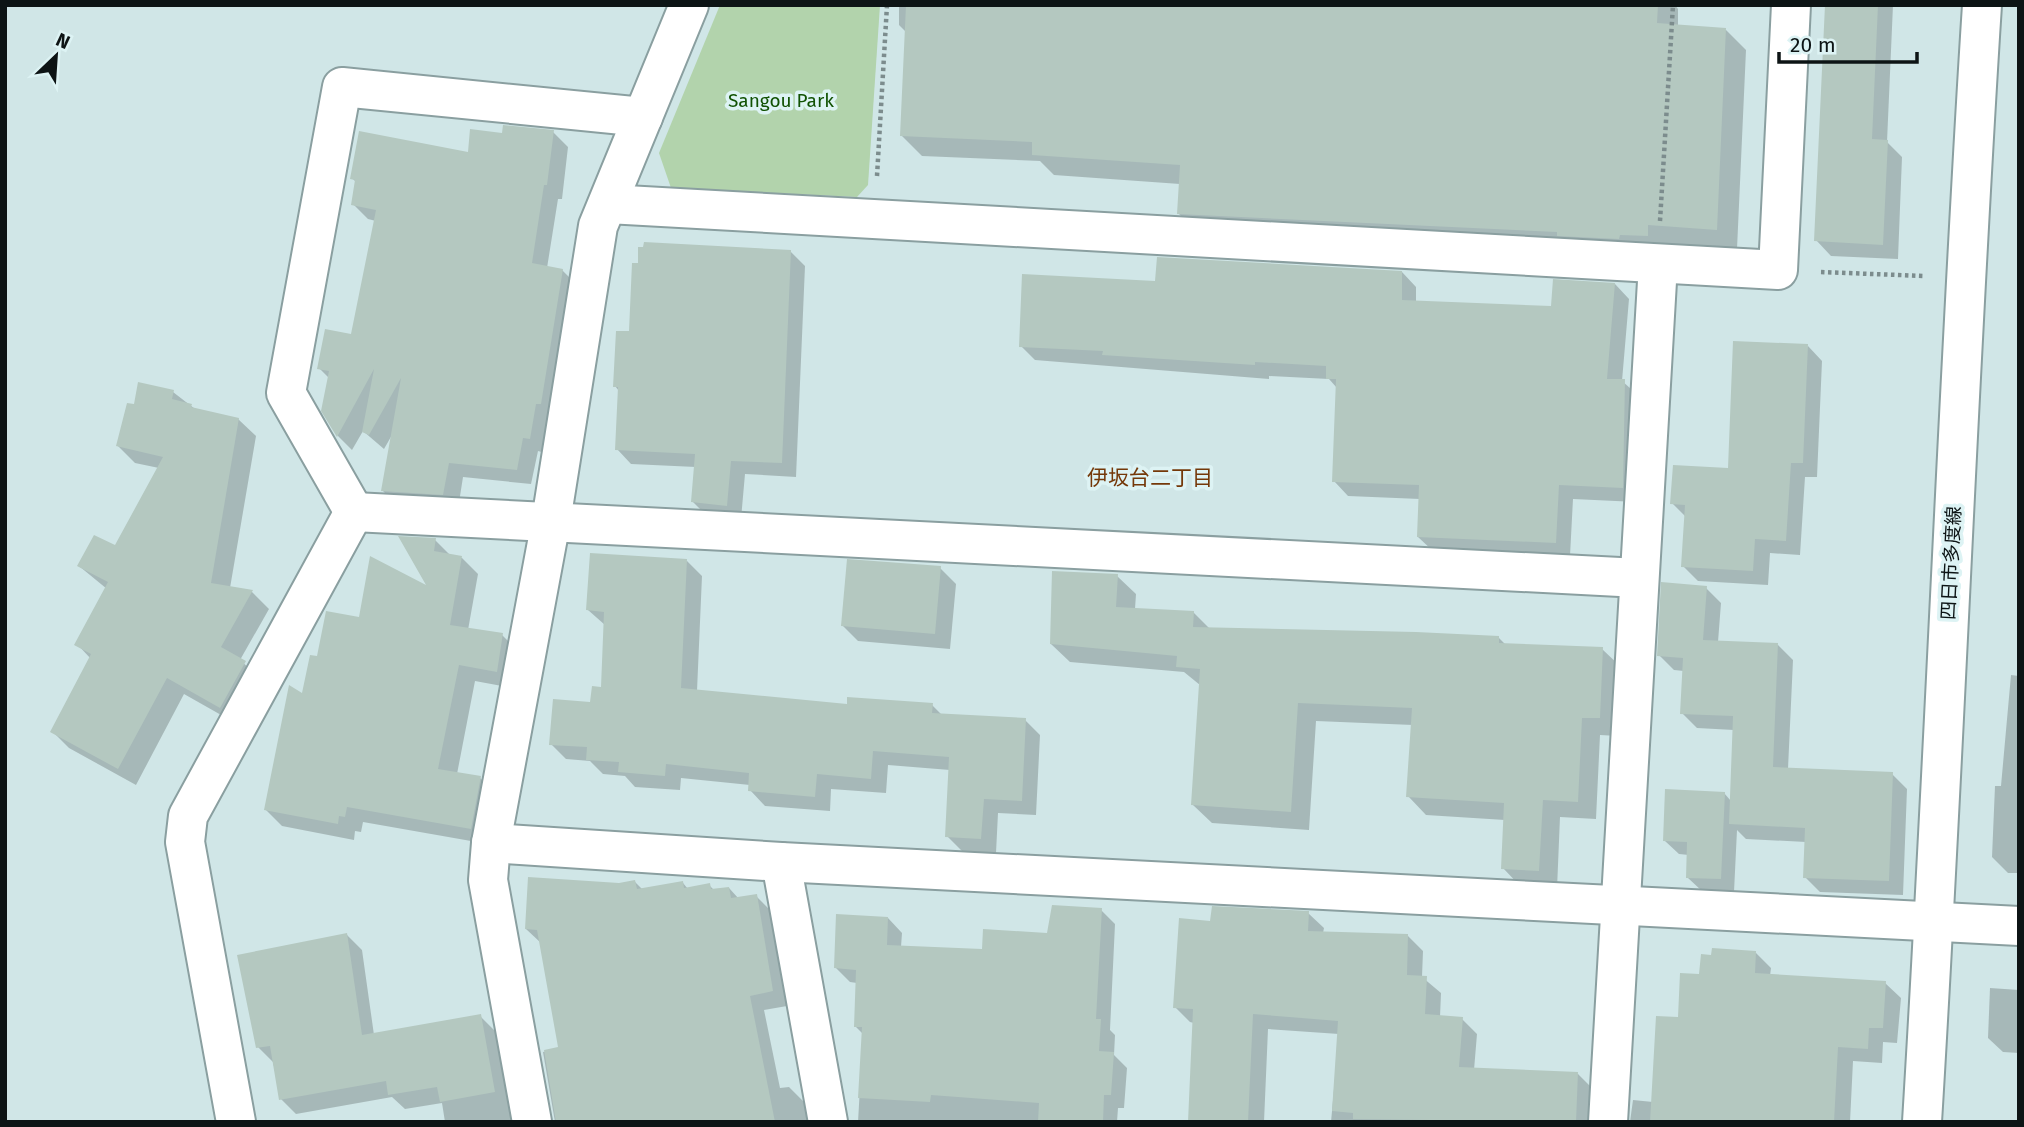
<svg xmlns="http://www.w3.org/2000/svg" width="2024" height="1127" viewBox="0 0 2024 1127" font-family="'Fira Sans','Noto Sans JP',sans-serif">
<rect width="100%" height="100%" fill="#d0e6e7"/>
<path fill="#b2d3ac" d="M720 5H880L868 185 857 197 671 188 659 153Z"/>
<g fill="#0003">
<path d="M899 5H1675L1678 9V26L1726 30 1746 50 1737 249 1199 234 1178 213 1180 184 1054 175 1040 161 922 156 902 136 907 33 899 25Z"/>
<path d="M1827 5H1893L1887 142 1902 157 1898 259 1831 256 1816 240Z"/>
<path d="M553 132 568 147 562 199H558L547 268 562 270 577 285 545 453 538 451 531 484 463 477 458 509 398 506 383 491 392 435 384 449 363 431 352 450 338 436 323 410 329 378 319 368 352 336 376 221 368 219 353 204 357 183 352 178 469 154 504 135Z"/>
<path d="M790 251 805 266 796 477 745 474 741 519 707 516 693 502 696 467 631 464 617 449 619 391 615 386 630 333Z"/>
<path d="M1402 272 1416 287V303L1552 308 1615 284 1629 299 1622 381 1639 396 1637 502 1573 499 1570 556 1433 551 1418 537 1420 499 1348 496 1334 481 1337 388 1329 379 1269 376V379L1035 360 1021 346 1157 283Z"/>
<path d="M1808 346 1822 361 1817 477H1805L1800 555 1770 553 1768 585 1698 581 1683 566 1686 517 1672 503 1729 470Z"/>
<path d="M173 392 195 409 238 419 256 436 230 588 252 592 269 609 240 660 262 680 237 724 184 694 136 785 69 748 52 731 91 659 77 644 107 589 79 566 116 548 159 468 135 463 118 446 135 406Z"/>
<path d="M401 538 435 540 451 556 462 558 478 574 468 630 502 635 519 652 513 688 475 681 457 774 480 778 497 794 488 844 363 822 361 832 355 831 354 840 282 826 266 810 318 658 360 619 431 590Z"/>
<path d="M687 561 702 576 697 691 848 706 932 705 942 715 1025 720 1040 735 1036 815 998 813 996 853 962 851 947 836 950 770 888 765 886 793 831 789 830 811 765 806 750 790V785L681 778 680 790 635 787 625 776 603 774 590 761 566 759 551 744 592 704 603 688 605 625 588 610Z"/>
<path d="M940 568 956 584 950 649 858 641 842 625Z"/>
<path d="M1117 576 1136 594 1135 609 1193 612 1210 629 1499 638 1506 645 1602 649 1621 667 1618 736 1600 735 1596 819 1560 817 1557 889 1521 887 1503 868 1505 820 1426 815 1408 796 1413 725 1316 721 1309 830 1212 823 1193 805 1200 685 1184 672 1070 662 1051 644Z"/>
<path d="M1706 588 1721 603 1718 642 1778 645 1793 660 1788 769 1892 774 1907 789 1903 895 1820 892 1805 877 1806 842 1746 839 1737 830 1734 892 1702 891 1688 878 1689 855 1679 854 1665 841 1724 793 1731 801 1734 730 1697 728 1682 713 1684 671 1674 670 1659 655Z"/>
<path d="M2011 675 2019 676V873H2008L1992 857 1995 786H2001Z"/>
<path d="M635 882 643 890 683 883 688 889 709 885 715 891 729 888 739 899 756 896 771 911 787 1006 764 1010 780 1088 789 1087 804 1102 808 1122H555L543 1052 560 1049 541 943 526 929 619 884Z"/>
<path d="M1101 910 1115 924 1110 1030 1115 1035 1114 1055 1127 1068 1124 1108H1118L1117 1122H858L863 1034 855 1026 857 983 850 982 836 968 888 918 902 933 901 947 983 951 1049 935Z"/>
<path d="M1308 913 1324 928 1323 933 1408 936 1423 951 1422 977 1441 993 1440 1017 1462 1019 1477 1034 1474 1070 1578 1074 1593 1089 1602 1122H1331L1339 1034 1268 1029 1264 1122H1190L1194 1023 1190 1022 1175 1007 1211 923Z"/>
<path d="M347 935 362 950 374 1035 480 1016 495 1031 501 1064 513 1075 521 1122H445L442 1103 405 1109 392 1097 296 1114 281 1099 273 1062 258 1047Z"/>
<path d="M1756 953 1771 968 1770 976 1885 983 1901 998 1897 1043 1883 1042 1882 1063 1853 1061 1850 1122H1630L1633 1100 1653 1102 1680 1019 1701 976Z"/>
<path d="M1990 988 2019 990V1053L2003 1052 1988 1038Z"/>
</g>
<g fill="#b4c8c0">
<path d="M906 5H1658L1657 23 1726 28 1717 230 1648 225V236L1620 235 1619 239 1557 236V232L1177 214 1180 165 1032 155V142L900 136Z"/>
<path d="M1825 5H1878L1872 139 1888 140 1883 245 1814 241Z"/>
<path d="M503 125 554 130 547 185H544L532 263 563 269 541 404H536L530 439 523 438 517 470 449 463 443 495 381 491 401 378 369 435 362 432 374 369 337 437 321 411 329 371 317 369 325 329 351 334 376 210 351 205 355 180 350 179 359 131 468 152 470 129 502 133Z"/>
<path d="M644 242 791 250 782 463 731 461 727 506 691 502 695 454 615 450 618 387H613L616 331H629L632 263H638V247H643Z"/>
<path d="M1157 257 1402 271V300L1551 306 1553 279 1615 283 1607 379H1625L1623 488 1559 485 1556 543 1417 537 1419 485 1332 482 1336 379H1326V366L1255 362V365L1102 355 1103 351 1019 347 1022 274 1155 281Z"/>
<path d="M1733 341 1808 344 1803 463H1791L1786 541 1755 539 1753 571 1681 567 1685 505 1670 504 1673 465 1728 468Z"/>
<path d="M138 382 174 390 172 399 192 404 191 407 239 418 211 583 253 590 221 647 246 661 220 708 167 678 118 769 50 732 91 654 74 645 108 582 77 566 94 535 115 545 163 457 116 446 127 403 134 404Z"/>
<path d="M398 536 436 538 434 551 462 556 450 625 503 633 497 672 459 665 438 769 481 776 471 829 347 807 345 817 339 816 338 824 264 810 289 685 302 693 310 655 317 656 326 611 359 617 370 556 426 585Z"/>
<path d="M590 553 687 559 681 688 847 704V697L933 703 932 713 1026 718 1022 801 984 799 981 839 945 837 949 757 873 751 871 779 817 774 815 797 748 791 749 773 666 764 665 776 618 772 619 762 586 760 587 747 549 745 553 699 590 702 592 686 601 687 604 612 586 610Z"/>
<path d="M847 559 941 566 935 634 841 626Z"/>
<path d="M1052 571 1118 574 1116 607 1194 611 1193 627 1416 632 1499 636V643L1603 647 1600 718H1582L1578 802 1543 800 1539 871 1501 869 1504 803 1406 797 1412 708 1298 703 1291 812 1191 805 1200 669 1176 667 1177 656 1050 644Z"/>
<path d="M1661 582 1707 586 1703 640 1778 643 1773 767 1893 772 1889 881 1803 878 1805 828 1729 824 1733 716 1680 714 1683 658 1657 656Z"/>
<path d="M1665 789 1725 792 1721 879 1686 878 1687 842 1663 841Z"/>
<path d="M528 877 619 883 635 880 637 889 683 881 684 888 710 883 711 889 729 887 731 898 757 894 773 991 750 996 775 1122H556L544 1050 558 1047 537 930 525 929Z"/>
<path d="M1052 905 1102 908 1096 1019H1101L1099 1051 1114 1052 1111 1095H1104L1103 1122H1038L1039 1103 931 1095 930 1102 858 1098 862 1027H854L856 970 834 968 836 914 888 917 887 945 982 949 983 929 1047 933Z"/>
<path d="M1212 906 1309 911 1308 931 1408 934 1407 975 1427 976 1425 1014 1463 1017 1459 1067 1578 1072 1576 1122 1353 1119V1113L1332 1111 1338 1021 1253 1014 1248 1122H1188L1193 1009 1173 1008 1179 918 1210 921Z"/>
<path d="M347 933 362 1035 481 1014 495 1092 440 1102 437 1087 388 1095 386 1081 279 1100 270 1046 256 1048 237 955Z"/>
<path d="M1712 948 1756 951 1755 973 1886 981 1883 1028H1869L1868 1049 1838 1047 1834 1122H1650L1656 1016 1678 1017 1680 973 1699 974 1701 954 1711 955Z"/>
</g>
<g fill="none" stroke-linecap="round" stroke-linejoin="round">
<g stroke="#8a9fa0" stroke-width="42">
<g id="minor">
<path d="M608 204 1778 270 1791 5"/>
<path d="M354 512 1639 578"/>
<path d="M354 512 286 393 342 87 643 117"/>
<path d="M491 843 781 862 2019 926"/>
<path d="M781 862 828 1122"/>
<path d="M236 1122 185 842 188 816 354 512"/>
<path d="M532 1122 488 880 491 843 551 521 598 226 689 5"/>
<path d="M1608 1122 1658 264"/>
</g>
</g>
<g stroke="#8a9fa0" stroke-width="42">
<path id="primary" d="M1922 1122C1945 750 1958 377 1982 5"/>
</g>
<g stroke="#7c8c8d" stroke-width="4.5" stroke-dasharray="3.5 3.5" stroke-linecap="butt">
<path d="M877 176 887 5"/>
<path d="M1660 221 1673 5"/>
<path d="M1821 272 1924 276"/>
</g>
<use href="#minor" stroke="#fff" stroke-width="38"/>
<use href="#primary" stroke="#fff" stroke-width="38"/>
</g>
<g text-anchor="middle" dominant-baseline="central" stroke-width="7" stroke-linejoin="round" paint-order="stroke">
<g font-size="19" fill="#115203" stroke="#ddf3f4">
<text x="781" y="100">Sangou Park</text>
</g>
<g font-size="19" fill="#0d1415" stroke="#ddf3f4">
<text transform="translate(1951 563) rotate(-87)">四日市多度線</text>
</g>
<g font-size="21" fill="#743809" stroke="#ddf3f4">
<text x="1150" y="478">伊坂台二丁目</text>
</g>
</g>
<rect width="2024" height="1127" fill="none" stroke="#0d1415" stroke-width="14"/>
<g transform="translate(56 56) rotate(25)" stroke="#ddf3f4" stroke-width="5" paint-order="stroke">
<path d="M0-5L12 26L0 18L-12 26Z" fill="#0d1415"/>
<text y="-10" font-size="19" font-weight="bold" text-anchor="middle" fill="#0d1415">N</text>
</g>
<path d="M1779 52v10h138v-10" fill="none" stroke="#0d1415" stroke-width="3.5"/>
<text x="1790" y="52" font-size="21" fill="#0d1415" stroke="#ddf3f4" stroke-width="5" paint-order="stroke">20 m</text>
</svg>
